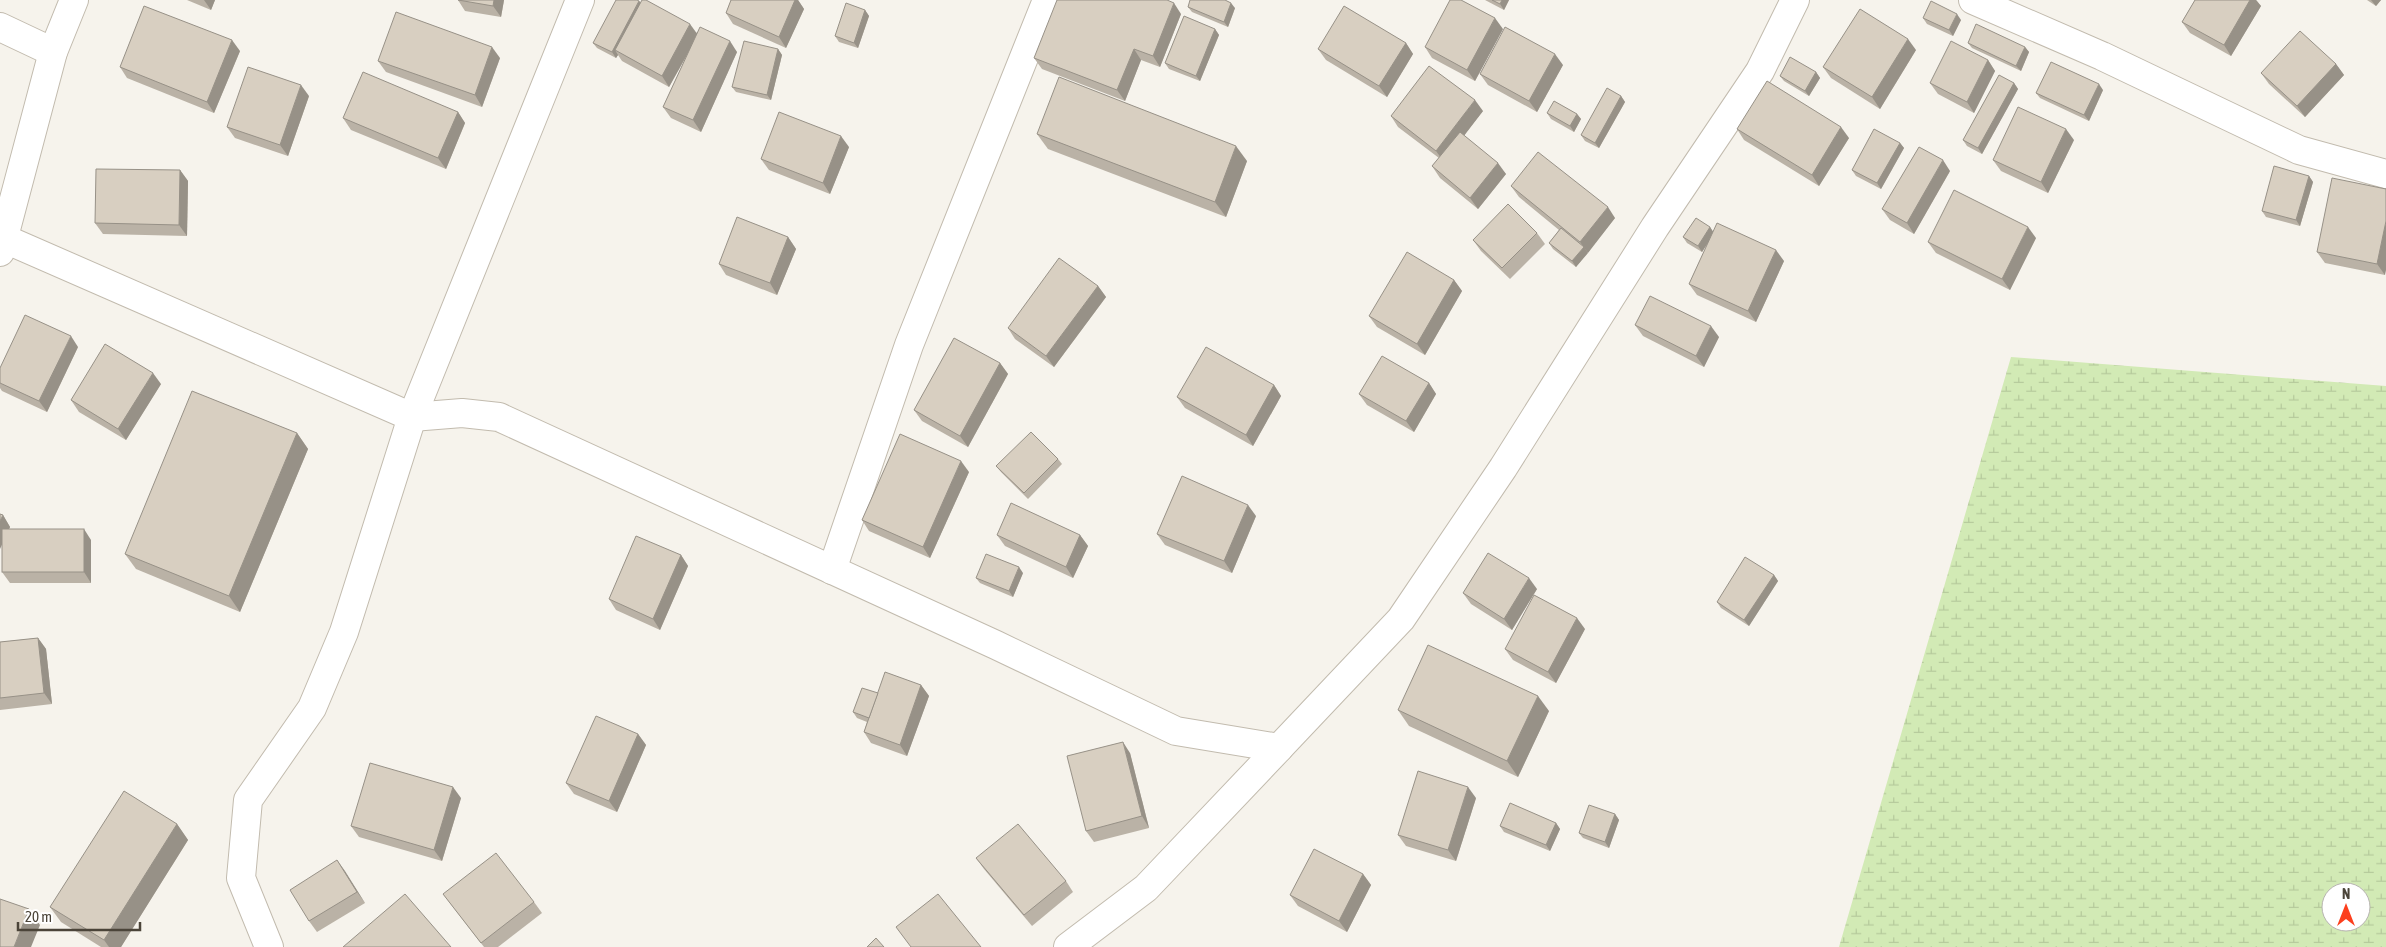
<svg xmlns="http://www.w3.org/2000/svg" width="2386" height="947" viewBox="0 0 2386 947" font-family="'Asap Condensed',sans-serif">
<defs>
<pattern id="wetland-marsh" width="20" height="14" patternUnits="userSpaceOnUse" patternTransform="scale(1.25)"><rect width="20" height="14" fill="#d2eab5"/><path d="M1 5h8M5 5V1M11 12h8M15 12V8" fill="none" stroke="#b6ca9c"/></pattern>
</defs>
<rect width="100%" height="100%" fill="#f6f3ec"/>
<path fill="url(#wetland-marsh)" fill-rule="evenodd" d="M2011 357 2386 386V947H1839ZM2331 892H2361V922H2331Z"/>
<g fill="none" stroke-linecap="round" stroke-linejoin="round">
<g stroke="#c2bbae" stroke-width="30">
<g id="minor">
<path d="M1973 0 2102 56 2299 150 2386 174"/>
<path d="M0 27 53 52"/>
<path d="M5 239 412 417 462 413 499 417 996 645 1176 731 1279 748 1401 619 1503 468 1655 227 1760 71 1795 0"/>
<path d="M0 252 53 52 74 0"/>
<path d="M832 570 909 345 1047 0"/>
<path d="M269 947 241 878 248 800 312 708 344 632 412 417 580 0"/>
<path d="M1068 947 1146 888 1279 748"/>
</g>
</g>
<use href="#minor" stroke="#fff" stroke-width="28"/>
</g>
<g fill="#bab2a6">
<path d="M187 0H215L211 10Z"/>
<path d="M458 0H504L501 17 465 11Z"/>
<path d="M731 0H798L804 9 786 48 733 24 726 13Z"/>
<path d="M1485 0H1509L1504 10Z"/>
<path d="M2195 0H2256L2261 6 2231 56 2190 33 2182 22Z"/>
<path d="M2367 0H2381L2376 6Z"/>
<path d="M639 1 697 33 737 52 701 132 671 118 663 107 687 55 669 87 622 61 618 55 616 58 597 48 593 43Z"/>
<path d="M1188 7 1235 8 1228 27 1192 12Z"/>
<path d="M865 10 869 16 858 48 839 42 835 36Z"/>
<path d="M1181 14 1160 67 1141 60 1125 101 1042 69 1034 58Z"/>
<path d="M1923 18 1961 20 1953 36 1927 24Z"/>
<path d="M1215 29 1219 35 1200 81 1169 69 1165 63Z"/>
<path d="M1503 29 1475 81 1432 58 1425 47Z"/>
<path d="M1406 43 1413 54 1387 97 1326 60 1318 49Z"/>
<path d="M1968 43 2025 47 2029 52 2021 71 1972 48Z"/>
<path d="M778 49 782 55 771 100 736 92 732 87Z"/>
<path d="M1916 50 1880 109 1831 78 1823 67Z"/>
<path d="M240 51 214 113 127 78 120 67Z"/>
<path d="M500 58 482 107 386 72 378 61Z"/>
<path d="M1988 60 1995 71 1974 113 1938 94 1930 83Z"/>
<path d="M2336 64 2344 75 2305 117 2269 84 2261 73Z"/>
<path d="M1563 65 1537 112 1488 85 1480 74Z"/>
<path d="M1816 72 1820 78 1809 96 1784 81 1780 76Z"/>
<path d="M2014 83 2018 89 1982 154 1967 146 1963 140Z"/>
<path d="M2103 90 2089 121 2040 98 2036 93Z"/>
<path d="M309 96 288 156 235 138 227 127Z"/>
<path d="M1621 96 1625 102 1599 148 1585 141 1581 135Z"/>
<path d="M1483 111 1464 135 1506 174 1478 209 1440 178 1432 166 1439 158 1398 127 1391 116Z"/>
<path d="M458 112 465 123 446 169 351 130 343 118Z"/>
<path d="M1547 113 1577 114 1581 119 1574 132 1551 119Z"/>
<path d="M1737 129 1849 138 1819 186 1744 140Z"/>
<path d="M1037 134 1247 161 1226 217 1048 149Z"/>
<path d="M2074 140 2048 193 2001 171 1993 160Z"/>
<path d="M1900 143 1904 148 1881 189 1856 176 1852 170Z"/>
<path d="M849 147 830 194 769 170 761 159Z"/>
<path d="M180 170 188 181 187 236 103 234 95 223Z"/>
<path d="M1950 171 1914 234 1890 220 1882 209Z"/>
<path d="M2309 176 2313 182 2300 226 2266 217 2262 211Z"/>
<path d="M1511 186 1615 218 1576 267 1553 249 1549 243 1559 230 1519 197Z"/>
<path d="M2386 189 2385 275 2325 263 2317 252Z"/>
<path d="M1710 227 1713 232 1784 261 1756 322 1697 295 1689 284 1708 243 1702 252 1687 243 1683 237Z"/>
<path d="M1537 233 1545 244 1510 279 1481 251 1473 240Z"/>
<path d="M788 237 796 249 777 295 726 275 719 264Z"/>
<path d="M2036 238 2010 290 1936 253 1928 242Z"/>
<path d="M1454 280 1462 291 1425 355 1377 327 1369 316Z"/>
<path d="M1098 286 1106 297 1054 367 1015 339 1008 328Z"/>
<path d="M1635 325 1719 337 1704 367 1643 336Z"/>
<path d="M78 347 47 412 2 391 0 388V368Z"/>
<path d="M1000 363 1008 374 968 447 922 421 914 410Z"/>
<path d="M1429 383 1436 394 1414 432 1367 405 1359 394Z"/>
<path d="M161 384 126 440 79 412 71 400Z"/>
<path d="M1274 385 1281 396 1253 446 1185 408 1177 397Z"/>
<path d="M297 433 308 449 240 612 136 569 125 554Z"/>
<path d="M1058 459 1062 464 1028 499 1001 472 996 466Z"/>
<path d="M969 472 930 558 869 531 862 520Z"/>
<path d="M3 515 10 527 9 529 91 540V583H10L2 572Z"/>
<path d="M1256 516 1232 573 1165 545 1157 534Z"/>
<path d="M997 535H1080L1088 546 1073 578 1005 546Z"/>
<path d="M681 555 688 566 660 630 616 610 609 599Z"/>
<path d="M1023 573 1013 597 980 583 976 578Z"/>
<path d="M1774 575 1778 581 1749 626 1721 608 1717 602Z"/>
<path d="M1537 589 1512 630 1471 604 1463 593Z"/>
<path d="M1585 629 1556 683 1513 660 1505 649Z"/>
<path d="M38 638 46 649 52 704 0 710V642Z"/>
<path d="M921 685 929 696 907 756 871 743 864 732 867 722 857 718 853 712Z"/>
<path d="M1398 710 1549 711 1518 777 1409 726Z"/>
<path d="M638 734 646 745 617 812 574 794 566 783Z"/>
<path d="M1130 753 1149 828 1094 842 1086 831Z"/>
<path d="M461 798 442 861 359 837 351 826Z"/>
<path d="M1476 798 1456 861 1406 846 1398 835Z"/>
<path d="M1615 814 1619 820 1609 848 1583 838 1579 833Z"/>
<path d="M1556 823 1560 829 1550 851 1504 832 1500 826Z"/>
<path d="M177 824 188 840 121 947H101L61 922 50 907Z"/>
<path d="M976 858 1066 881 1073 892 1032 926 984 869Z"/>
<path d="M337 860 365 903 317 932 309 921Z"/>
<path d="M1363 874 1371 885 1347 932 1298 906 1290 895Z"/>
<path d="M443 894 534 902 542 913 498 947H484Z"/>
</g>
<g fill="#979187">
<path d="M204 0H215L211 10Z"/>
<path d="M494 0H504L501 17 493 6Z"/>
<path d="M795 0H798L804 9 786 48 779 37Z"/>
<path d="M1502 0H1509L1504 10 1500 4Z"/>
<path d="M2250 0H2256L2261 6 2231 56 2224 45Z"/>
<path d="M2371 0H2381L2376 6Z"/>
<path d="M639 1 643 7 615 50 618 55 616 58 612 52Z"/>
<path d="M1174 3 1181 14 1160 67 1153 56Z"/>
<path d="M1231 3 1235 8 1228 27 1224 22Z"/>
<path d="M865 10 869 16 858 48 854 43Z"/>
<path d="M1957 14 1961 20 1953 36 1949 30Z"/>
<path d="M1495 18 1503 29 1475 81 1467 70Z"/>
<path d="M690 24 698 35 669 87 662 76Z"/>
<path d="M1215 29 1219 35 1200 81 1196 76Z"/>
<path d="M1908 39 1916 50 1880 109 1872 97Z"/>
<path d="M232 40 240 51 214 113 207 102Z"/>
<path d="M730 41 737 52 701 132 693 120Z"/>
<path d="M1406 43 1413 54 1387 97 1379 86Z"/>
<path d="M492 47 500 58 482 107 475 95Z"/>
<path d="M2025 47 2029 52 2021 71 2016 66Z"/>
<path d="M778 49 782 55 771 100 767 95Z"/>
<path d="M1134 49 1141 60 1125 101 1117 90Z"/>
<path d="M1555 54 1563 65 1537 112 1529 101Z"/>
<path d="M1988 60 1995 71 1974 113 1967 102Z"/>
<path d="M2336 64 2344 75 2305 117 2297 106Z"/>
<path d="M1816 72 1820 78 1809 96 1805 91Z"/>
<path d="M2014 83 2018 89 1982 154 1978 148Z"/>
<path d="M2099 84 2103 90 2089 121 2084 115Z"/>
<path d="M301 85 309 96 288 156 280 145Z"/>
<path d="M1621 96 1625 102 1599 148 1595 143Z"/>
<path d="M1475 100 1483 111 1444 162 1436 151Z"/>
<path d="M458 112 465 123 446 169 438 158Z"/>
<path d="M1577 114 1581 119 1574 132 1570 126Z"/>
<path d="M1841 127 1849 138 1819 186 1812 175Z"/>
<path d="M2066 129 2074 140 2048 193 2041 182Z"/>
<path d="M841 136 849 147 830 194 823 183Z"/>
<path d="M1900 143 1904 148 1881 189 1877 183Z"/>
<path d="M1236 146 1247 161 1226 217 1215 202Z"/>
<path d="M1943 160 1950 171 1914 234 1907 223Z"/>
<path d="M1498 163 1506 174 1478 209 1470 198Z"/>
<path d="M180 170 188 181 187 236 179 225Z"/>
<path d="M2309 176 2313 182 2300 226 2296 220Z"/>
<path d="M1608 207 1615 218 1588 253 1580 242Z"/>
<path d="M2386 221V270L2385 275 2377 264Z"/>
<path d="M1710 227 1714 233 1702 252 1698 246Z"/>
<path d="M2028 227 2036 238 2010 290 2002 279Z"/>
<path d="M788 237 796 249 777 295 770 283Z"/>
<path d="M1584 247 1588 253 1576 267 1572 261Z"/>
<path d="M1776 250 1784 261 1756 322 1748 311Z"/>
<path d="M1454 280 1462 291 1425 355 1417 344Z"/>
<path d="M1098 286 1106 297 1054 367 1046 356Z"/>
<path d="M1711 326 1719 337 1704 367 1696 356Z"/>
<path d="M71 336 78 347 47 412 39 401Z"/>
<path d="M1000 363 1008 374 968 447 960 436Z"/>
<path d="M153 373 161 384 126 440 118 429Z"/>
<path d="M1429 383 1436 394 1414 432 1406 421Z"/>
<path d="M1274 385 1281 396 1253 446 1246 435Z"/>
<path d="M297 433 308 449 240 612 229 596Z"/>
<path d="M961 461 969 472 930 558 923 547Z"/>
<path d="M1248 505 1256 516 1232 573 1224 561Z"/>
<path d="M3 515 10 527 0 549V521Z"/>
<path d="M84 529 91 540V583L84 572Z"/>
<path d="M1080 535 1088 546 1073 578 1066 567Z"/>
<path d="M681 555 688 566 660 630 653 619Z"/>
<path d="M1019 567 1023 573 1013 597 1009 591Z"/>
<path d="M1774 575 1778 581 1749 626 1744 620Z"/>
<path d="M1529 578 1537 589 1512 630 1504 619Z"/>
<path d="M1577 618 1585 629 1556 683 1548 672Z"/>
<path d="M38 638 46 649 52 704 44 693Z"/>
<path d="M921 685 929 696 907 756 900 745Z"/>
<path d="M1538 696 1549 711 1518 777 1507 761Z"/>
<path d="M638 734 646 745 617 812 609 801Z"/>
<path d="M1123 742 1130 753 1149 828 1142 816Z"/>
<path d="M453 787 461 798 442 861 434 850Z"/>
<path d="M1468 787 1476 798 1456 861 1448 850Z"/>
<path d="M1615 814 1619 820 1609 848 1605 842Z"/>
<path d="M1556 823 1560 829 1550 851 1546 845Z"/>
<path d="M177 824 188 840 121 947H109L104 940Z"/>
<path d="M337 860 345 871 365 903 357 892Z"/>
<path d="M1363 874 1371 885 1347 932 1339 921Z"/>
<path d="M29 909 40 925 31 947H14Z"/>
</g>
<g fill="#d8cfc1" stroke="#979187">
<path d="M458 0H494L493 6Z"/>
<path d="M616 0H637L639 1 612 52 593 43Z"/>
<path d="M642 0H646L690 24 662 76 615 50Z"/>
<path d="M731 0H795L779 37 726 13Z"/>
<path d="M1057 0H1167L1174 3 1153 56 1134 49 1117 90 1034 58Z"/>
<path d="M1190 0H1225L1231 3 1224 22 1188 7Z"/>
<path d="M1450 0H1461L1495 18 1467 70 1425 47Z"/>
<path d="M1492 0H1502L1500 4Z"/>
<path d="M2195 0H2250L2224 45 2182 22Z"/>
<path d="M1931 1 1957 14 1949 30 1923 18Z"/>
<path d="M846 3 865 10 854 43 835 36Z"/>
<path d="M144 6 232 40 207 102 120 67Z"/>
<path d="M1344 6 1406 43 1379 86 1318 49Z"/>
<path d="M1860 9 1908 39 1872 97 1823 67Z"/>
<path d="M396 12 492 47 475 95 378 61Z"/>
<path d="M1184 16 1215 29 1196 76 1165 63Z"/>
<path d="M1976 24 2025 47 2016 66 1968 43Z"/>
<path d="M700 27 730 41 693 120 663 107Z"/>
<path d="M1505 27 1555 54 1529 101 1480 74Z"/>
<path d="M2300 31 2336 64 2297 106 2261 73Z"/>
<path d="M744 41 778 49 767 95 732 87Z"/>
<path d="M1951 41 1988 60 1967 102 1930 83Z"/>
<path d="M1790 57 1816 72 1805 91 1780 76Z"/>
<path d="M2051 62 2099 84 2084 115 2036 93Z"/>
<path d="M1429 66 1475 100 1436 151 1391 116Z"/>
<path d="M248 67 301 85 280 145 227 127Z"/>
<path d="M363 72 458 112 438 158 343 118Z"/>
<path d="M1999 75 2014 83 1978 148 1963 140Z"/>
<path d="M1059 77 1236 146 1215 202 1037 134Z"/>
<path d="M1767 81 1841 127 1812 175 1737 129Z"/>
<path d="M1607 88 1621 96 1595 143 1581 135Z"/>
<path d="M1554 101 1577 114 1570 126 1547 113Z"/>
<path d="M2018 107 2066 129 2041 182 1993 160Z"/>
<path d="M779 112 841 136 823 183 761 159Z"/>
<path d="M1874 129 1900 143 1877 183 1852 170Z"/>
<path d="M1460 132 1498 163 1470 198 1432 166Z"/>
<path d="M1919 147 1943 160 1907 223 1882 209Z"/>
<path d="M1538 152 1608 207 1580 242 1511 186Z"/>
<path d="M2274 166 2309 176 2296 220 2262 211Z"/>
<path d="M96 169 180 170 179 225 95 223Z"/>
<path d="M2332 178 2386 189V221L2377 264 2317 252Z"/>
<path d="M1954 190 2028 227 2002 279 1928 242Z"/>
<path d="M1508 204 1537 233 1502 268 1473 240Z"/>
<path d="M737 217 788 237 770 283 719 264Z"/>
<path d="M1696 218 1710 227 1698 246 1683 237Z"/>
<path d="M1717 223 1776 250 1748 311 1689 284Z"/>
<path d="M1561 228 1584 247 1572 261 1549 243Z"/>
<path d="M1407 252 1454 280 1417 344 1369 316Z"/>
<path d="M1059 258 1098 286 1046 356 1008 328Z"/>
<path d="M1650 296 1711 326 1696 356 1635 325Z"/>
<path d="M25 315 71 336 39 401 0 383V368Z"/>
<path d="M954 338 1000 363 960 436 914 410Z"/>
<path d="M105 344 153 373 118 429 71 400Z"/>
<path d="M1206 347 1274 385 1246 435 1177 397Z"/>
<path d="M1382 356 1429 383 1406 421 1359 394Z"/>
<path d="M192 391 297 433 229 596 125 554Z"/>
<path d="M1031 432 1058 459 1024 493 996 466Z"/>
<path d="M900 434 961 461 923 547 862 520Z"/>
<path d="M1182 476 1248 505 1224 561 1157 534Z"/>
<path d="M1011 503 1080 535 1066 567 997 535Z"/>
<path d="M0 514 3 515 0 521Z"/>
<rect x="2" y="529" width="82" height="43"/>
<path d="M636 536 681 555 653 619 609 599Z"/>
<path d="M1488 553 1529 578 1504 619 1463 593Z"/>
<path d="M986 554 1019 567 1009 591 976 578Z"/>
<path d="M1745 557 1774 575 1744 620 1717 602Z"/>
<path d="M1534 595 1577 618 1548 672 1505 649Z"/>
<path d="M38 638 44 693 0 698V642Z"/>
<path d="M1428 645 1538 696 1507 761 1398 710Z"/>
<path d="M885 672 921 685 900 745 864 732Z"/>
<path d="M862 688 878 693 869 718 853 712Z"/>
<path d="M596 716 638 734 609 801 566 783Z"/>
<path d="M1123 742 1142 816 1086 831 1067 756Z"/>
<path d="M370 763 453 787 434 850 351 826Z"/>
<path d="M1418 771 1468 787 1448 850 1398 835Z"/>
<path d="M124 791 177 824 104 940 50 907Z"/>
<path d="M1510 803 1556 823 1546 845 1500 826Z"/>
<path d="M1589 805 1615 814 1605 842 1579 833Z"/>
<path d="M1018 824 1066 881 1024 915 976 858Z"/>
<path d="M1314 849 1363 874 1339 921 1290 895Z"/>
<path d="M496 853 534 902 481 943 443 894Z"/>
<path d="M337 860 357 892 309 921 290 890Z"/>
<path d="M405 894 451 947H343Z"/>
<path d="M938 894 981 947H911L896 927Z"/>
<path d="M0 899 29 909 14 947H0Z"/>
<path d="M876 938 884 947H867Z"/>
</g>
<g transform="translate(2346 907)"><circle r="24" fill="#ffffff" stroke="#b7b4b0"/>
<path d="M0-4L9 19L0 12L-9 19Z" fill="#fc3f1d"/>
<text y="-8" font-size="14" font-weight="bold" text-anchor="middle" fill="#4b4439">N</text>
</g>
<path d="M18 922v8h122v-8" fill="none" stroke="#4b4439" stroke-width="2.5"/>
<text x="25" y="922" font-size="15" fill="#4b4439" stroke="#ffffff" stroke-width="4" paint-order="stroke">20 m</text>
</svg>
